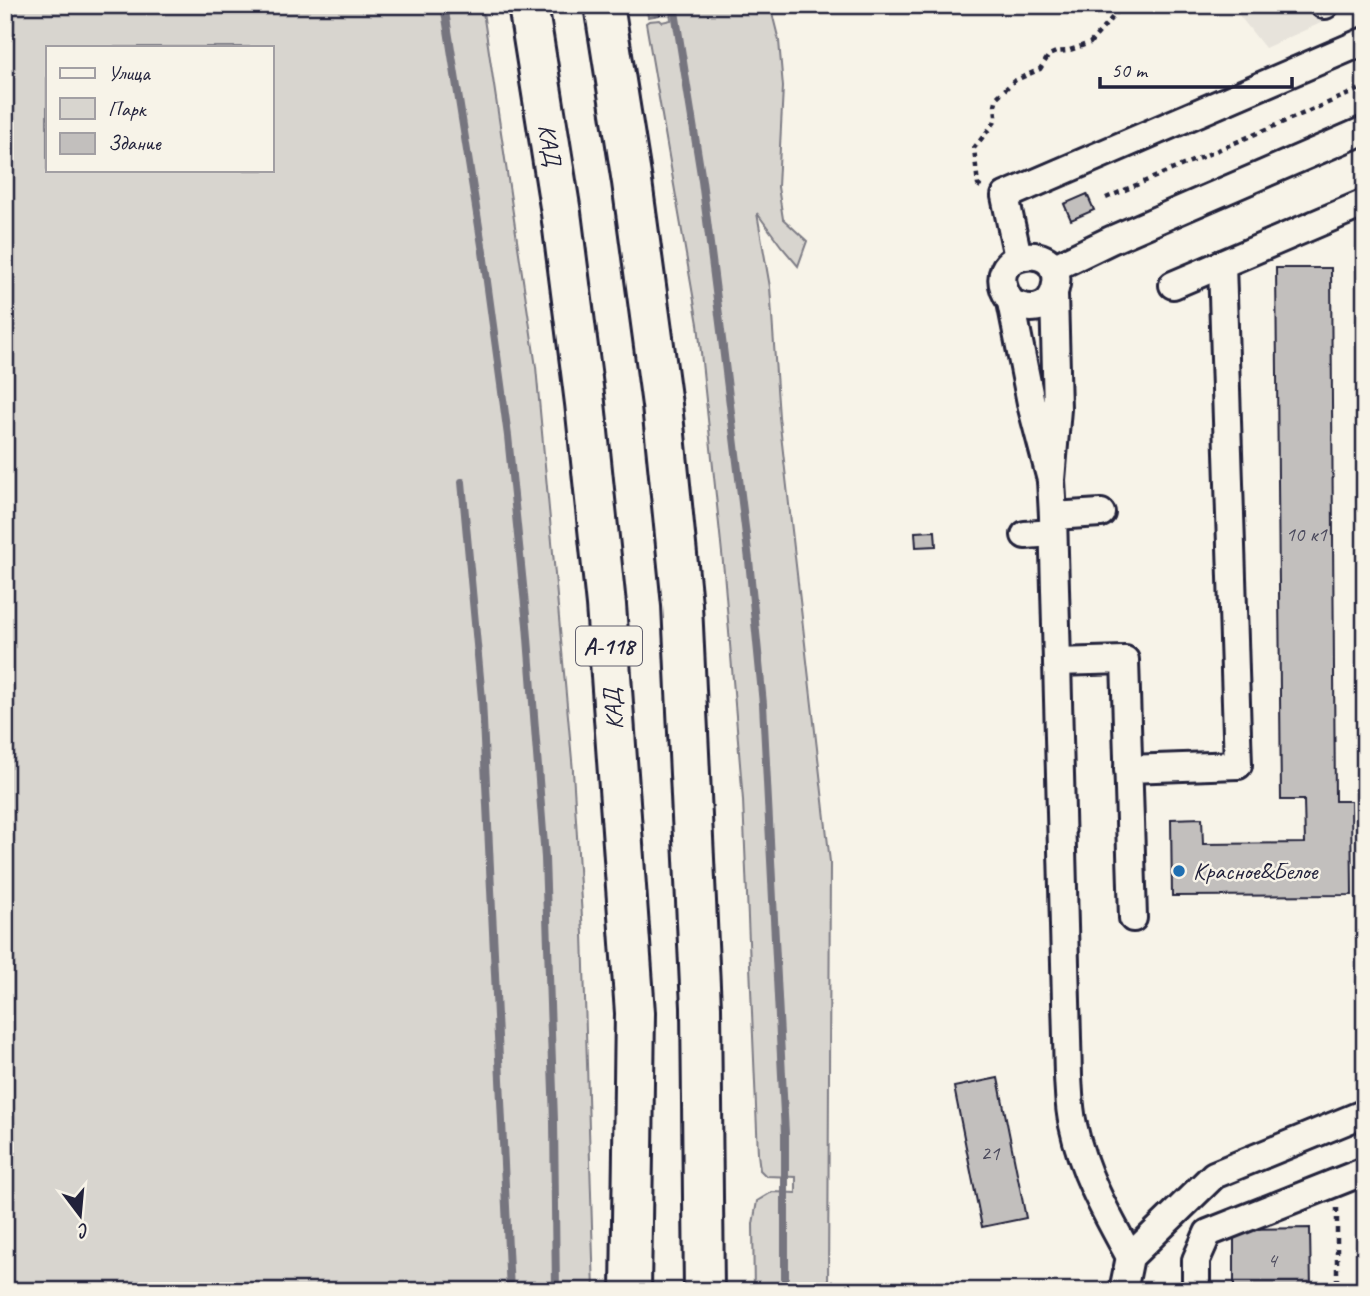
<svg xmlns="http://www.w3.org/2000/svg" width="1370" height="1296" viewBox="0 0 1370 1296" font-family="Caveat,sans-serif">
<rect width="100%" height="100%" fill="#f7f3e8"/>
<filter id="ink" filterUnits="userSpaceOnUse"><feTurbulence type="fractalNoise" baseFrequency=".0143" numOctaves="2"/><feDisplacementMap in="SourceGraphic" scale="14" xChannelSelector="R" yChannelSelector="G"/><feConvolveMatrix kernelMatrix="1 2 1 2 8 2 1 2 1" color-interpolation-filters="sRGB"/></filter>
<g filter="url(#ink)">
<path fill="#e7e3db" d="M1231 5H1361L1265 48Z"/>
<g fill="#d8d5cf" stroke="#7d7c85" stroke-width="2" fill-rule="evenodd">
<path d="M5 5H482L536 367 573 771 583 934 594 1291H5ZM271 47V170H47V47Z"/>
<path d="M646 5H770L779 41 783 87 778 187 783 219 807 241 798 266 781 246 757 213 770 287 779 417 830 862 828 1291H754L753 1224 757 1201 772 1192 796 1193V1177L766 1176 760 1170 758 1154 743 800 724 572 698 324 646 23 649 21 660 20 662 22 671 20 670 10 660 12 659 15 648 17Z"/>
</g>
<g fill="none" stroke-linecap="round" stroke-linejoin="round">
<g stroke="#76747f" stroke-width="8">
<path d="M444 5 483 252 508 436 527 625 545 858 554 1121 556 1291"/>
<path d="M674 5 702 181 720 323 749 560 763 704 785 1134V1291"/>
<path d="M462 482 482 699 510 1291"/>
</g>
</g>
<g fill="#c2bfbd" stroke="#22223b" stroke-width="2">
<path d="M1087 194 1094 210 1071 220 1064 204Z"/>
<path d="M1276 268H1331L1335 801H1351L1352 895 1172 896 1171 819 1202 818 1203 844 1305 843 1304 800H1281Z"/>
<path d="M935 531 936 546 916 547 915 532Z"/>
<path d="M998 1078 1026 1218 982 1227 954 1087Z"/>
<path d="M1310 1228 1311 1291H1234V1229Z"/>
</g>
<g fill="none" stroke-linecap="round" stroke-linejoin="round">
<g stroke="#22223b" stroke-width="32">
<g id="minor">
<path d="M1324 5H1325"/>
<path d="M1018 257 1005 196 1365 41"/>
<path d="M1053 268 1111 240 1365 130"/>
<path d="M1173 285 1365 203"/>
<path d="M1011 302C1027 311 1049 312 1055 289 1069 238 974 248 1011 302L1032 408 1051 480 1057 409 1054 294"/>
<path d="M1051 480 1053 516 1057 662 1068 1076C1069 1092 1069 1109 1073 1125 1083 1173 1107 1215 1130 1257"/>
<path d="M1053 516 1101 513"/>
<path d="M1025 535 1053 533"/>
<path d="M1057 662 1125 660 1133 918"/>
<path d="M1128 769 1238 765 1222 264"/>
<path d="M1123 1291 1130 1257 1214 1175 1365 1113"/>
<path d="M1196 1291V1260L1208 1233 1365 1171"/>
</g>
</g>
<g stroke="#22223b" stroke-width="44">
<g id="highway">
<path d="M528 5 561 213 585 403 606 605 635 1013 631 1291"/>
<path d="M604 5 632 182 662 405 682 605 701 1007 704 1291"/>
</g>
</g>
<g stroke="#22223b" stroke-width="4.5" stroke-dasharray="5 5" stroke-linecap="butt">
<path d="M981 187 978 185 974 148 994 123 996 116 995 105 997 97 1014 81 1040 69 1049 55 1056 52 1067 51 1090 43 1123 5"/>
<path d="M1106 198 1365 87"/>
<path d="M1337 1208V1291"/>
</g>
<use href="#minor" stroke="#f7f3e8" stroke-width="26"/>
<use href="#highway" stroke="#f7f3e8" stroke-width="38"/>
</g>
</g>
<circle fill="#1f6fb2" stroke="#f7f3e8" stroke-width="2.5" cx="1179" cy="871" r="7"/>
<g text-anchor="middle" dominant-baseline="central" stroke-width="5" stroke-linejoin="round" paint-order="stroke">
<g font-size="21" fill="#4a495c">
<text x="1306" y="534">10 к1</text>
<text x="990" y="1153">21</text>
<text x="1272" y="1260">4</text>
</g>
<rect fill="#f7f3e8" stroke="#62616f" stroke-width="2" x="576" y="626.5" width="66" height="39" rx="5"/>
<g font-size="23" font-weight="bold" fill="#22223b">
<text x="609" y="646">А-118</text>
</g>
<g font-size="24" fill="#22223b" stroke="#f7f3e8">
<text transform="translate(550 145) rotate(81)">КАД</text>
<text transform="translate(613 709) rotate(-94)">КАД</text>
</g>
<g font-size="24" fill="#22223b" stroke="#f7f3e8" text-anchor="start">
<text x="1193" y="871">Красное&amp;Белое</text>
</g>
</g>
<rect width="1370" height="1296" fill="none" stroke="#f7f3e8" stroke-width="28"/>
<rect x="14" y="14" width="1342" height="1268" fill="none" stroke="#22223b" stroke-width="2.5" filter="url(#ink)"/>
<rect x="46" y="46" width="228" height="126" fill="#f7f3e8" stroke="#a29fa3" stroke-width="2"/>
<rect x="60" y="68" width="35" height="10" fill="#f7f3e8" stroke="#a29fa3" stroke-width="2"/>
<text x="108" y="80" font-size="21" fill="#22223b">Улица</text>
<rect x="60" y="98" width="35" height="21" fill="#d8d5cf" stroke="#a29fa3" stroke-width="2"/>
<text x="108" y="116" font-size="21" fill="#22223b">Парк</text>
<rect x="60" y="133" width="35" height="21" fill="#c2bfbd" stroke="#a29fa3" stroke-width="2"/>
<text x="108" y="150" font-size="21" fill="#22223b">Здание</text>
<g transform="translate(80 1215) rotate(164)" stroke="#f7f3e8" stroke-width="5" paint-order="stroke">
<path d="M0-5L12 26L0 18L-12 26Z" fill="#22223b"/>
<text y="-10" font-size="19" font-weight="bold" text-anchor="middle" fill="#22223b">С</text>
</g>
<path d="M1100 77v10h192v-10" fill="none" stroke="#22223b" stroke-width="3.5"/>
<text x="1111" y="77" font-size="21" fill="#22223b" stroke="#f7f3e8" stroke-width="5" paint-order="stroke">50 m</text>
</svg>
